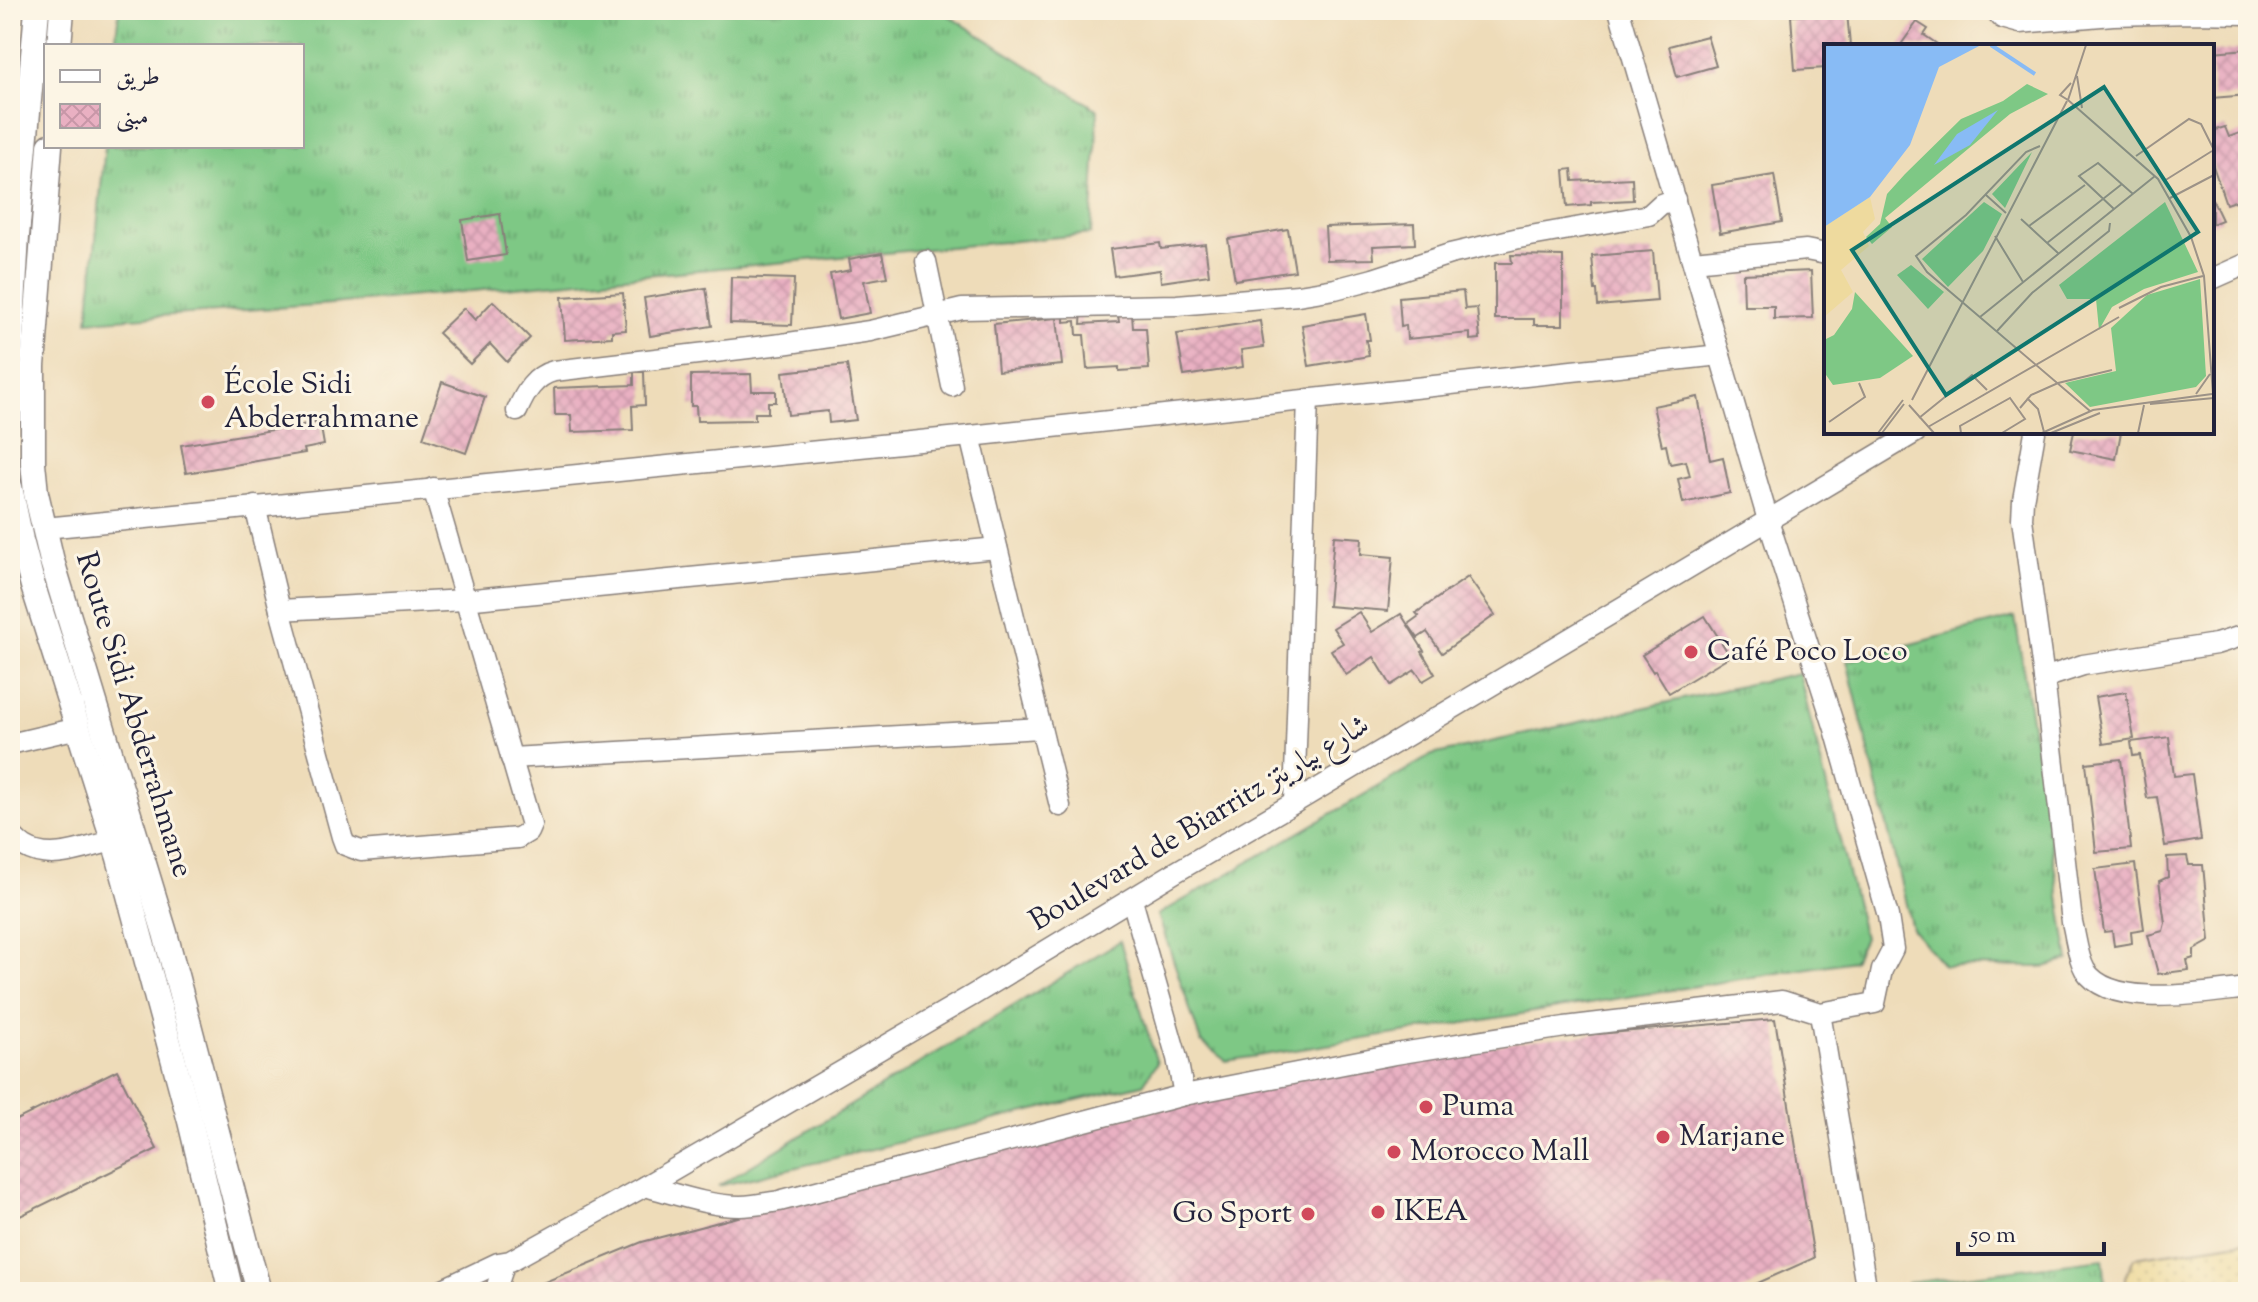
<svg xmlns="http://www.w3.org/2000/svg" width="2258" height="1302" viewBox="0 0 2258 1302" font-family="'Sorts Mill Goudy',Amiri,serif">
<defs>
<pattern id="grass-tufts" width="24" height="20" patternUnits="userSpaceOnUse" patternTransform="scale(2)"><rect width="24" height="20" fill="#7ec885"/><path d="M3 7l-1-3M5 7V3M7 7l1-3M15 17l-1-3M17 17v-4M19 17l1-3" fill="none" stroke="#67a26e"/></pattern>
<pattern id="sand-dots" width="8" height="8" patternUnits="userSpaceOnUse" patternTransform="scale(2)"><rect width="8" height="8" fill="#eeda9e"/><path d="M2 2h.1M6 6h.1" fill="none" stroke="#ccbb89" stroke-width="1.8" stroke-linecap="round"/></pattern>
<pattern id="building-cross-hatch" width="8" height="8" patternUnits="userSpaceOnUse" patternTransform="scale(2)"><rect width="8" height="8" fill="#e9b0c2"/><path d="M0 0l8 8M0 8l8-8" fill="none" stroke="#c897a8"/></pattern>
</defs>
<rect width="100%" height="100%" fill="#fcf5e5"/>
<filter id="ink" filterUnits="userSpaceOnUse"><feTurbulence type="fractalNoise" baseFrequency=".0125" numOctaves="2"/><feDisplacementMap in="SourceGraphic" scale="16" xChannelSelector="R" yChannelSelector="G"/><feConvolveMatrix kernelMatrix="1 2 1 2 8 2 1 2 1" color-interpolation-filters="sRGB"/></filter>
<filter id="wash" filterUnits="userSpaceOnUse"><feTurbulence type="fractalNoise" baseFrequency=".006" numOctaves="4" result="noise"/><feDisplacementMap in="SourceGraphic" scale="32" xChannelSelector="R" yChannelSelector="G"/><feGaussianBlur stdDeviation="1.8" result="paint"/><feColorMatrix in="noise" values="0 0 0 0 0 0 0 0 0 0 0 0 0 0 0 0 0 1.4 0 .05"/><feComposite in="paint" operator="in"/></filter>
<g filter="url(#wash)">
<rect width="100%" height="100%" fill="#eedcb9"/>
<g fill="url(#grass-tufts)" stroke="#507560" stroke-width="2">
<path d="M119 10H940L1098 110 1091 234 331 304 88 321 105 146H302V46H115Z"/>
<path d="M2015 617 2069 960 2045 967 1944 966 1912 929 1847 661Z"/>
<path d="M1799 673 1864 938 1853 961 1226 1061 1201 1042 1158 915 1432 755Z"/>
<path d="M1120 941 1157 1063 1143 1084 718 1186Z"/>
<path d="M2103 1259 2107 1292H1908L1907 1283Z"/>
</g>
<path fill="url(#sand-dots)" stroke="#887e6c" stroke-width="2" d="M2248 1241V1292H2125V1277L2134 1258Z"/>
<g id="blocks">
<g fill="url(#building-cross-hatch)">
<path d="M1847 12 1850 46H1826V68L1795 70 1791 16Z"/>
<path d="M1917 22 1928 29 1924 35 1940 46H1900Z"/>
<path d="M1707 36 1716 66 1677 77 1669 46Z"/>
<path d="M2248 49V95L2212 98V52Z"/>
<path d="M2225 127 2229 137 2248 130V211L2243 198 2226 204 2212 163V131Z"/>
<path d="M1572 169 1573 181 1632 178 1633 200 1591 202V205L1567 207 1564 170Z"/>
<path d="M1774 175 1782 222 1720 233 1712 185Z"/>
<path d="M2212 199 2222 220 2212 224Z"/>
<path d="M500 214 506 255 468 261 462 220Z"/>
<path d="M1414 224 1415 244 1373 246 1374 259 1327 260 1325 227Z"/>
<path d="M1288 229 1295 271 1235 280 1228 239Z"/>
<path d="M1160 243 1161 249 1205 244 1209 275 1161 282 1160 270 1114 276 1110 249Z"/>
<path d="M1653 251 1657 301 1598 306 1597 290H1595L1592 256Z"/>
<path d="M882 253 887 277 864 281 870 313 838 319 830 274 851 270 849 259Z"/>
<path d="M1511 255 1563 256V325H1534V319H1495V263H1512Z"/>
<path d="M1811 271 1813 318 1774 319V306H1744L1743 274Z"/>
<path d="M731 277 794 279 792 325 730 323Z"/>
<path d="M706 288 712 326 650 336 644 298Z"/>
<path d="M1463 291 1465 309 1477 308 1480 339 1470 340V333L1407 339 1406 325 1401 326 1399 297Z"/>
<path d="M623 293 626 330 612 331V337L565 340 562 297Z"/>
<path d="M493 301 530 338 507 362 490 344 470 364 438 333 464 308 475 320Z"/>
<path d="M1082 310 1081 324 1119 322 1118 315 1132 314 1133 328H1146L1149 369 1119 371V367L1087 369 1084 335H1077L1076 321 1064 322V313Z"/>
<path d="M1366 314 1370 340H1366L1369 356 1309 366 1302 325Z"/>
<path d="M1057 318 1062 365 998 371 994 324Z"/>
<path d="M1260 321 1264 347 1241 350 1243 367 1184 376 1177 334Z"/>
<path d="M847 365 856 420 829 423 828 411 788 415 783 372Z"/>
<path d="M634 372H644L645 405 632 406 633 430 572 432 571 415H555L554 388 634 385Z"/>
<path d="M751 374 752 391H776V402H768V413H755V420L697 421 696 406H691V375Z"/>
<path d="M442 382 485 397 466 453 423 438Z"/>
<path d="M1698 397 1710 460 1723 457 1730 493 1683 503 1678 479 1690 476 1686 461 1670 464 1666 445 1662 446 1653 406Z"/>
<path d="M320 422 324 445 304 449 305 453 186 473 181 445Z"/>
<path d="M2074 432H2121L2116 459 2070 450Z"/>
<path d="M1334 536 1362 538 1361 554 1393 557 1388 611 1328 606Z"/>
<path d="M1468 577 1495 615 1442 653 1427 632 1418 638 1408 624 1419 616 1416 613Z"/>
<path d="M1359 612 1372 632 1401 614 1424 651 1422 652 1435 674 1423 681 1415 670 1391 685 1374 657 1346 675 1331 650 1343 643 1333 628Z"/>
<path d="M1705 616 1730 656 1669 693 1655 670 1653 672 1642 655Z"/>
<path d="M2126 692 2134 739 2103 744 2095 697Z"/>
<path d="M2169 737 2174 776 2192 774 2201 840 2165 846 2157 797 2147 798 2140 755 2133 756 2131 742Z"/>
<path d="M2121 759 2131 849 2096 852 2086 763Z"/>
<path d="M2248 855V895H2246L2242 856Z"/>
<path d="M2187 856 2189 865H2203L2210 941 2194 950V958L2187 960 2189 970 2158 974 2148 935 2163 931 2165 923 2159 881 2168 877 2167 857Z"/>
<path d="M2135 864 2144 929 2131 931 2132 943 2114 946 2112 931 2104 932 2095 869Z"/>
<path d="M1775 1019 1814 1258 1738 1292H526L530 1288 642 1242 1103 1122 1356 1065 1550 1038Z"/>
<path d="M117 1070 157 1149 10 1221V1123Z"/>
</g>
</g>
</g>
<g filter="url(#ink)">
<use href="#blocks" fill-opacity="0" stroke="#887f7a" stroke-width="2"/>
<g fill="none" stroke-linecap="round" stroke-linejoin="round">
<g stroke="#887f7a" stroke-width="23">
<g id="minor">
<path d="M1995 10 2002 18 2020 23 2113 15 2192 13 2248 14"/>
<path d="M10 88 29 91"/>
<path d="M926 261 952 386"/>
<path d="M1693 261 1806 250 1826 254"/>
<path d="M2212 279 2248 263"/>
<path d="M517 411C525 393 534 376 554 371L782 344 870 331 962 309 1177 305 1298 295 1335 289 1373 279 1450 254 1519 238 1649 215 1661 204 1675 199"/>
<path d="M2035 432 2023 500 2022 519 2044 678 2072 922C2076 937 2077 956 2085 970 2111 1011 2208 992 2248 988"/>
<path d="M970 436 1060 806"/>
<path d="M255 506 280 610 342 837 345 845 361 851 518 838 528 832 531 825 433 488"/>
<path d="M45 528 970 436 1720 355"/>
<path d="M280 610 464 600 997 548"/>
<path d="M2044 678 2083 665 2216 644 2248 634"/>
<path d="M10 744 78 728"/>
<path d="M511 758 1041 728"/>
<path d="M1294 803 1308 399"/>
<path d="M10 834C15 838 20 844 25 847 51 863 86 847 113 841"/>
<path d="M1132 900 1177 1058 1184 1095"/>
<path d="M1820 1013 1867 1292"/>
<path d="M645 1186C676 1194 708 1206 740 1206 753 1206 767 1203 779 1201L1184 1095 1395 1054 1565 1027 1782 1001 1820 1013 1875 1003 1882 970 1893 949 1888 916 1835 729 1768 520 1619 10"/>
<path d="M437 1292 498 1263 510 1261 645 1186 973 995 1174 873 1294 803 1916 432"/>
<path d="M495 1292 502 1271"/>
</g>
</g>
<g stroke="#887f7a" stroke-width="27">
<g id="major">
<path d="M59 46 62 10"/>
<path d="M50 146 33 366V463L36 493 52 561 165 933 259 1292"/>
<path d="M10 358 17 236 37 10"/>
<path d="M10 487 21 540 33 586 119 858 190 1121 231 1292"/>
</g>
</g>
<use href="#minor" stroke="#fff" stroke-width="20"/>
<use href="#major" stroke="#fff" stroke-width="24"/>
</g>
</g>
<g fill="#d1495b" stroke="#fcf5e5" stroke-width="3">
<circle cx="208" cy="402" r="8"/>
<circle cx="1691" cy="652" r="8"/>
<circle cx="1426" cy="1107" r="8"/>
<circle cx="1663" cy="1137" r="8"/>
<circle cx="1394" cy="1152" r="8"/>
<circle cx="1378" cy="1212" r="8"/>
<circle cx="1308" cy="1214" r="8"/>
</g>
<g text-anchor="middle" dominant-baseline="central" stroke-width="6" stroke-linejoin="round" paint-order="stroke">
<g font-size="30" fill="#22223b" stroke="#fcf5e5" text-anchor="start">
<text x="224" y="385">École Sidi<tspan x="224" dy="34">Abderrahmane</tspan></text>
<text x="1707" y="652">Café Poco Loco</text>
<text x="1442" y="1107">Puma</text>
<text x="1679" y="1137">Marjane</text>
<text x="1410" y="1152">Morocco Mall</text>
<text x="1394" y="1212">IKEA</text>
<text x="1292" y="1214" text-anchor="end">Go Sport</text>
</g>
<g font-size="30" fill="#22223b" stroke="#fcf5e5">
<text transform="translate(133 715) rotate(73)">Route Sidi Abderrahmane</text>
<text transform="translate(1200 824) rotate(-31)">Boulevard de Biarritz شارع بياريتز</text>
</g>
</g>
<g transform="translate(1824 44)">
<rect width="390" height="390" fill="#eedcb9"/>
<path d="M203 40 224 50 186 70 61 174 68 183 48 200 42 193 56 180 63 150 81 130 137 75 179 57ZM208 108 181 164 168 150ZM160 158 178 170 159 207 124 243 98 215ZM341 158 374 228 320 245 288 263 275 286 272 255H243L235 241ZM87 221 120 248 104 265 73 231ZM376 235 382 332 372 343 266 363 241 339 292 327 287 284 323 251ZM31 248 89 312 56 334 9 341 0 328V296L10 291 28 265Z" fill="#7ec885"/>
<path d="M46 153 51 175 39 188 45 202 17 226 29 248 0 273V183Z" fill="#eeda9e"/>
<path d="M0 1H157L115 23 86 101 46 153 0 183ZM174 66 146 101 110 121 133 90Z" fill="#88bbf5"/>
<path fill="none" stroke="#88bbf5" stroke-width="4" d="M167 1 211 30"/>
<path fill="none" stroke="#9c9287" stroke-width="2" d="M253 32 258 64M244 56 334 135 367 193 380 232 389 350M244 56 262 1M244 56 236 51 247 39M216 102 202 108 142 171 92 212 103 228 266 367M312 112 365 75 377 80 390 106M340 137 388 107M162 151 182 169M346 154 390 131M290 165 255 132 274 119 309 150M197 175 234 209M205 182 261 141M171 192 199 238M223 199 298 140M295 264 337 243 379 232M156 273 331 132M173 287 208 249 285 187 286 179M372 350 386 330M203 354 214 365 220 388M88 356 243 57M326 360 390 354M85 361 110 389M196 364 207 351 234 339 288 326M95 374 148 331 163 346M5 378 41 353 35 339M104 383 295 273M54 389 79 356M58 389 80 360M137 389 136 382 186 354 201 375 178 389M218 389 269 366 388 350M227 389 276 369M314 389 320 361"/>
<path fill="#0f766e" fill-opacity="0.15" stroke="#0f766e" stroke-width="4" d="M280 43 374 188 122 351 28 206Z"/>
<rect width="390" height="390" fill="none" stroke="#22223b" stroke-width="4"/>
</g>
<rect width="2258" height="1302" fill="none" stroke="#fcf5e5" stroke-width="40"/>
<rect x="44" y="44" width="260" height="104" fill="#fcf5e5" stroke="#a5a1a1" stroke-width="2"/>
<rect x="60" y="70" width="40" height="12" fill="#ffffff" stroke="#a5a1a1" stroke-width="2"/>
<text x="116" y="84" font-size="24" fill="#22223b">طريق</text>
<rect x="60" y="104" width="40" height="24" fill="url(#building-cross-hatch)" stroke="#a5a1a1" stroke-width="2"/>
<text x="116" y="124" font-size="24" fill="#22223b">مبنى</text>
<path d="M1958 1242v12h146v-12" fill="none" stroke="#22223b" stroke-width="4"/>
<text x="1970" y="1242" font-size="24" fill="#22223b" stroke="#fcf5e5" stroke-width="6" paint-order="stroke">50 m</text>
</svg>
